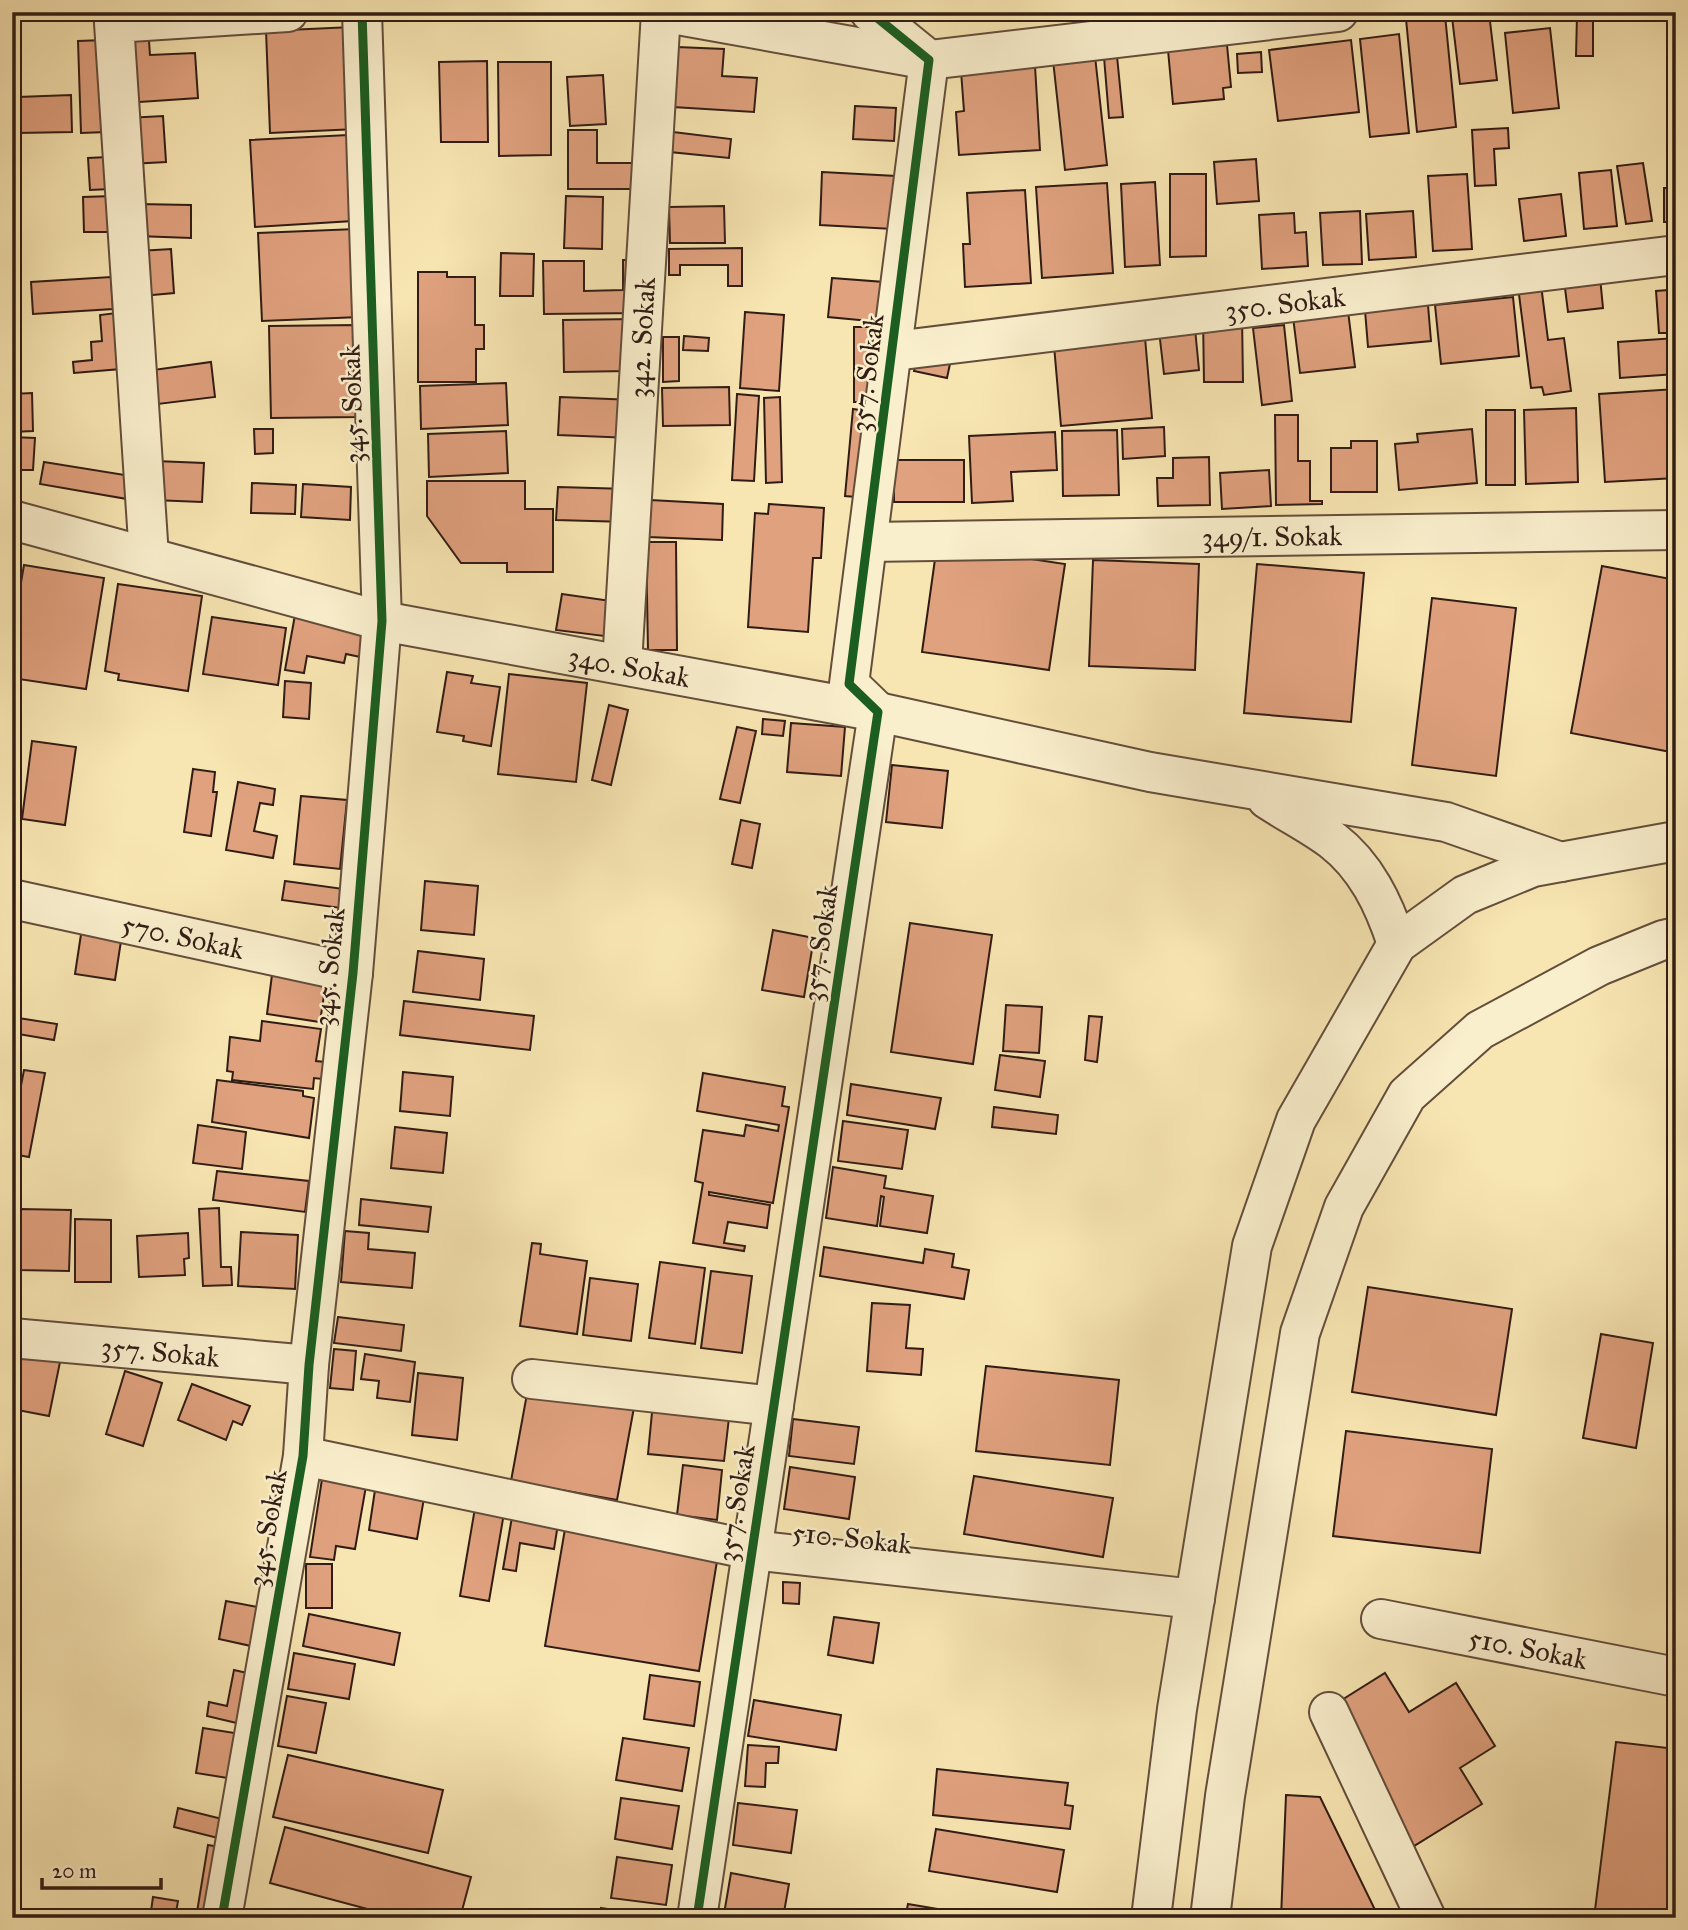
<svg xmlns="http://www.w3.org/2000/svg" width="1688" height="1930" viewBox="0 0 1688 1930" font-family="'IM FELL Great Primer',serif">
<rect width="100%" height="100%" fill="#f8e6b2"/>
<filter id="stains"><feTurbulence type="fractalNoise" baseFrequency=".00286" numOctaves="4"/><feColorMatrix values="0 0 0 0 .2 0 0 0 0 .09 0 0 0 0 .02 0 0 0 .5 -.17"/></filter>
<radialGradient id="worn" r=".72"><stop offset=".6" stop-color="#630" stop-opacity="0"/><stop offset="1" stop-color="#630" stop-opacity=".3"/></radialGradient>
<g fill="#e0a17e" stroke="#311c15" stroke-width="2">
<path d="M1489 13 1497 80 1460 84 1452 17Z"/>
<path d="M1445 15 1456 127 1417 132 1406 19Z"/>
<path d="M1577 15H1593V56H1576Z"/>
<path d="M148 27 150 55 195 53 198 98 125 103 121 29Z"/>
<path d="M352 27 357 129 270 133 266 31Z"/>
<path d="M1550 28 1559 108 1513 113 1505 33Z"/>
<path d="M1399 34 1409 133 1370 137 1360 39Z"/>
<path d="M104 40 107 132 81 133 78 41Z"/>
<path d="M1351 40 1359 112 1278 121 1269 50Z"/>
<path d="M1227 45 1231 87 1223 88 1224 99 1173 104 1168 50Z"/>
<path d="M677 47 724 49 722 76 757 78 754 112 673 107Z"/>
<path d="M1261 52 1262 72 1238 73 1237 54Z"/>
<path d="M1095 56 1107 165 1065 170 1053 60Z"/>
<path d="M1117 56 1123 117 1109 118 1104 57Z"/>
<path d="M487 61 488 142H441L439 62Z"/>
<path d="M498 62H551V155L499 156Z"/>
<path d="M1035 66 1040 150 959 155 956 112 964 111 961 71Z"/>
<path d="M603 75 606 124 570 126 567 77Z"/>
<path d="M71 95 72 132 18 133V97Z"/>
<path d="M855 106 896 108 894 141 853 139Z"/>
<path d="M163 116 166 162 130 164 127 118Z"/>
<path d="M1508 128 1509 148 1494 149 1496 185 1475 186 1472 130Z"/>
<path d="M568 130H597V163H642L641 189H568Z"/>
<path d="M673 132 731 139 729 158 670 152Z"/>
<path d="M348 135 353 221 255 227 250 140Z"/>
<path d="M108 157 110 189 90 190 88 158Z"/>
<path d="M1256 159 1259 201 1217 204 1214 162Z"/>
<path d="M1643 163 1652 221 1626 224 1617 166Z"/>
<path d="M1611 170 1617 226 1584 229 1579 173Z"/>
<path d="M822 172 896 176 893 229 820 225Z"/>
<path d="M1170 174H1206V256L1170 257Z"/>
<path d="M1467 174 1472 249 1433 251 1428 176Z"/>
<path d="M1155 182 1160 265 1125 267 1121 184Z"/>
<path d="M1107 183 1113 273 1042 278 1036 187Z"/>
<rect x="1664" y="188" width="12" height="34"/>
<path d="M1025 190 1031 283 965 287 963 244H970L967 193Z"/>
<path d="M1561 194 1566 236 1524 241 1519 199Z"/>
<path d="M113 196V232H84L83 197Z"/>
<path d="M566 196 603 197 602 249 564 248Z"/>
<path d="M138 204 191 205V238L137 236Z"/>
<path d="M724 206 725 243H670L669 207Z"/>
<path d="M1360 211 1362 264 1323 265 1320 213Z"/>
<path d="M1413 211 1416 257 1369 260 1366 214Z"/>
<path d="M1294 213 1295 233 1306 232 1308 266 1262 269 1259 215Z"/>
<path d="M356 229 360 317 262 321 258 233Z"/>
<path d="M742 248V286H728V265H680V275H669V249Z"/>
<path d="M171 249 174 293 142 296 139 251Z"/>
<path d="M501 253 534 254 533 296H500Z"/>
<path d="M623 260H640V313L544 314 543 261H584V291L623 290Z"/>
<path d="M1599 267 1603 308 1568 312 1563 272Z"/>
<path d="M15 269 17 312H12V270Z"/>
<path d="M418 272H447V277H475V325H484V349H476V382H418Z"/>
<path d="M111 277 113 309 33 314 31 282Z"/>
<path d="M1540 277 1548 340 1564 338 1571 391 1544 395 1542 387 1531 388 1517 279Z"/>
<path d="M832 278 884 282 880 322 828 317Z"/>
<path d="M1668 290 1671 333H1659L1656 291Z"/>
<path d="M1427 293 1431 341 1368 347 1364 298Z"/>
<path d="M1513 297 1519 356 1441 364 1435 305Z"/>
<path d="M1347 303 1355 367 1300 373 1292 309Z"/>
<path d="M745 312 784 315 779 391 740 388Z"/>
<path d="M116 313 121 369 74 373 73 362 92 360 91 342 102 341 100 315Z"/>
<path d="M1203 316H1242L1243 382H1204Z"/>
<path d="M1194 318 1199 370 1164 374 1158 322Z"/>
<path d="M636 319 629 371 564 372 563 320Z"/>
<path d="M357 325 359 417 271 418 269 326Z"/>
<path d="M1284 325 1292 401 1262 405 1253 328Z"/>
<path d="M1144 326 1152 418 1061 426 1053 334Z"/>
<rect x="854" y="327" width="23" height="75"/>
<path d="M684 336 709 338 708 351 683 350Z"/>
<path d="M663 337H679V381L663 382Z"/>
<path d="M1676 338V374L1620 378 1618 342Z"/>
<path d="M918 352 951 359 947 378 914 371Z"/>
<path d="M211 362 215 397 150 405 146 371Z"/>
<path d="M506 383 508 425 421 429 420 386Z"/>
<path d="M729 387 730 425 663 426 662 388Z"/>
<path d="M1676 389V478L1605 482 1599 394Z"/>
<path d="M32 393 33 431 12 432V394Z"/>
<path d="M737 394 759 396 754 481 732 480Z"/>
<path d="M560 397 634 400 632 438 558 435Z"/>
<path d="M780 397 782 482 766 483 764 398Z"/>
<path d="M1576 408 1578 482 1526 484 1524 410Z"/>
<path d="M853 409 876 412 868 498 845 496Z"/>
<rect x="1486" y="410" width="29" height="75"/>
<path d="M1275 415H1298V461H1310V501H1322V504L1276 505Z"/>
<path d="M1164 427 1165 456 1123 459 1122 429Z"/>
<path d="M254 429H273V453L255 454Z"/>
<path d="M1472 429 1477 483 1399 490 1395 444 1418 442 1417 434Z"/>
<path d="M1117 430 1119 495 1063 496 1062 431Z"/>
<path d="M506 431 508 473 429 477 428 434Z"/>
<path d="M1055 432 1057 470 1011 472 1013 501 972 503 969 436Z"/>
<path d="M12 437 35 438 33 470H12Z"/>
<path d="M1351 441H1377V492H1331V448H1351Z"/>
<path d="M1209 457 1210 505 1158 506 1157 478H1173V458Z"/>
<rect x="894" y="460" width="70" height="42"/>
<path d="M155 461 204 463 202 502 153 500Z"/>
<path d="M44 462 131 476 127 499 40 484Z"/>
<path d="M1269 470 1271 506 1222 509 1220 473Z"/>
<path d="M427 481H525V509H553V572H507V563H461L427 516Z"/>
<path d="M252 483 296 485 295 514 251 513Z"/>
<path d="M303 484 351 487 350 520 301 517Z"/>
<path d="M558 487 628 489 627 522 556 520Z"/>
<path d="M650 500 723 504 722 540 648 537Z"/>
<path d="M769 504 824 508 821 558H813L808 632 748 627 755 513 768 514Z"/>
<path d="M646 542H676L677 650H648Z"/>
<path d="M937 545 1065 564 1049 670 922 652Z"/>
<path d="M1093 560 1199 564 1195 670 1089 666Z"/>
<path d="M1257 564 1364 573 1351 722 1244 713Z"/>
<path d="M24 565 104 578 86 689 12 678V635Z"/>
<path d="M1602 566 1676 580V753L1571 733Z"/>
<path d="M118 584 202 596 188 691 118 680 119 674 105 671Z"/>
<path d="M562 594 625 603 620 638 556 630Z"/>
<path d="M1432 598 1516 608 1496 776 1412 765Z"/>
<path d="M295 615 370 628 365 658 346 654 344 663 307 656 304 673 285 670Z"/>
<path d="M212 617 286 628 278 685 203 674Z"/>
<path d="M447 672 473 676 471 683 500 687 491 746 463 741 464 736 437 732Z"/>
<path d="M509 674 587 683 576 782 498 774Z"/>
<path d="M285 681 311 683 309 719 283 717Z"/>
<path d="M609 705 628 710 611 785 592 780Z"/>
<path d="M763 719 785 721 783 736 762 734Z"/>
<path d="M791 723 845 727 841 776 787 772Z"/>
<path d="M737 727 756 731 740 803 720 799Z"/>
<path d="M32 741 76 747 65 825 22 819Z"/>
<path d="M892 765 948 771 942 828 886 822Z"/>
<path d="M193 769 215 772 213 792H217L211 836 184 832Z"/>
<path d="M238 782 275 789 273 805 260 803 254 831 277 836 273 858 226 850Z"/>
<path d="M301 796 347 800 340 869 294 864Z"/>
<path d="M741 820 760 824 752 868 732 864Z"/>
<path d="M285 881 351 890 348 909 282 900Z"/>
<path d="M425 881 478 886 474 935 421 930Z"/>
<path d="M83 921 123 928 115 980 75 974Z"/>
<path d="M910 923 992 935 973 1064 891 1052Z"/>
<path d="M773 930 814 938 804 997 762 990Z"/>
<path d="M418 951 484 959 480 1000 413 992Z"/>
<path d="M273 967 327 975 320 1022 267 1014Z"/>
<path d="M404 1001 534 1016 530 1050 400 1035Z"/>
<path d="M1006 1005 1042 1007 1039 1053 1003 1051Z"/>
<path d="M1089 1016 1102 1017 1097 1062 1085 1060Z"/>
<path d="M12 1017 57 1024 54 1040 12 1033Z"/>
<path d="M262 1021 321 1029 316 1061 325 1062 322 1079 314 1078 313 1089 232 1080 233 1072 227 1071 230 1037 260 1041Z"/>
<path d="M1000 1055 1045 1061 1040 1097 995 1090Z"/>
<path d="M24 1070 45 1073 29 1157 12 1154V1132Z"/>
<path d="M403 1072 453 1077 450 1116 400 1111Z"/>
<path d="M703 1073 785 1087 782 1106 789 1107 773 1203 709 1192V1195L770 1205 767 1228 728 1222 724 1243 745 1246 744 1251 693 1243 703 1183 695 1181 703 1130 744 1136 746 1125 778 1131 779 1125 697 1111Z"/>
<path d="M217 1080 303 1091V1096L314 1098 309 1138 212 1122Z"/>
<path d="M851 1084 941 1098 935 1129 847 1115Z"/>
<path d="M994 1107 1058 1115 1056 1134 992 1127Z"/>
<path d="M843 1121 908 1130 902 1169 838 1161Z"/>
<path d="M198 1125 246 1132 242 1169 193 1163Z"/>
<path d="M395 1127 447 1133 443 1173 391 1168Z"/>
<path d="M833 1167 886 1176 884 1188 933 1196 927 1233 880 1226 884 1197 881 1196 877 1226 826 1218Z"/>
<path d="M217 1171 309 1181 305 1212 213 1200Z"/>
<path d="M361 1199 431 1207 428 1232 359 1225Z"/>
<path d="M219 1208 221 1267H231L232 1285 203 1286 199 1209Z"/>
<path d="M20 1209 71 1210 69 1271 18 1270Z"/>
<path d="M75 1219 111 1220V1282H75Z"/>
<path d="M345 1231 369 1233 368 1249 415 1253 412 1288 341 1282Z"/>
<path d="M241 1232 298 1235 295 1289 238 1286Z"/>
<path d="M188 1233 189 1258 184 1259 185 1275 139 1277 137 1236Z"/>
<path d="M532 1243 541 1244 540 1254 587 1261 577 1334 520 1326Z"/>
<path d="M824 1247 923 1263 925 1249 954 1254 952 1267 969 1270 964 1299 820 1276Z"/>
<path d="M660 1262 705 1268 695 1344 649 1338Z"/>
<path d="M711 1271 752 1276 742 1353 701 1348Z"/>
<path d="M590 1278 638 1284 631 1341 583 1335Z"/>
<path d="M1368 1287 1512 1309 1496 1415 1352 1392Z"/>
<path d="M872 1303 910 1305 906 1348 923 1349 921 1375 867 1371Z"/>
<path d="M338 1317 404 1325 401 1351 334 1343Z"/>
<path d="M1601 1334 1653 1343 1636 1448 1583 1438Z"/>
<path d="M334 1349 356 1351 353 1390 330 1388Z"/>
<path d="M19 1353 60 1362 49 1416 12 1409V1386Z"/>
<path d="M365 1354 415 1362 410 1402 377 1398 379 1381 361 1379Z"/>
<path d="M986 1366 1119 1380 1110 1465 976 1451Z"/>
<path d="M125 1371 162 1383 143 1446 106 1434Z"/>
<path d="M418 1373 463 1378 457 1440 412 1435Z"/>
<path d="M529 1383 635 1402 617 1500 511 1481Z"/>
<path d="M192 1384 250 1406 242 1425 233 1421 226 1440 178 1420Z"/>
<path d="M653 1402 730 1409 724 1461 648 1454Z"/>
<path d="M793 1419 859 1427 854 1464 789 1456Z"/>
<path d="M1346 1431 1492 1449 1480 1553 1333 1536Z"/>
<path d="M683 1465 722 1470 717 1520 677 1515Z"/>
<path d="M790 1467 855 1477 849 1519 784 1509Z"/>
<path d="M974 1476 1113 1498 1103 1557 964 1534Z"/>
<path d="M322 1479 366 1486 355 1549 336 1546 334 1560 310 1557Z"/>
<path d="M375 1490 424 1498 417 1539 369 1530Z"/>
<path d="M475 1508 504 1513 489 1601 460 1596Z"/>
<path d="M512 1517 558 1524 554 1549 520 1543 516 1571 503 1569Z"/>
<path d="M565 1529 718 1555 699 1671 545 1646Z"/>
<rect x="306" y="1564" width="26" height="44"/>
<path d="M783 1582 800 1583 799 1604 783 1603Z"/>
<path d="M226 1601 268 1609 260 1648 219 1639Z"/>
<path d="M309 1614 400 1633 394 1665 303 1646Z"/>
<path d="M834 1617 879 1623 873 1663 828 1655Z"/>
<path d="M294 1653 355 1664 349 1699 288 1689Z"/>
<path d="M234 1670 256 1675 245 1725 207 1716 209 1702 227 1706Z"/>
<path d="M1385 1673 1409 1712 1456 1683 1495 1746 1460 1768 1482 1804 1414 1846 1329 1708Z"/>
<path d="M650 1675 700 1682 694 1726 644 1719Z"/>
<path d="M287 1696 326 1703 316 1753 278 1746Z"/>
<path d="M754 1700 841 1715 836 1750 748 1736Z"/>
<path d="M203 1728 241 1734 234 1779 196 1773Z"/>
<path d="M623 1738 689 1748 682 1791 616 1780Z"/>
<path d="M1616 1742 1667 1748 1668 1742 1676 1743V1918H1594Z"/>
<path d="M748 1745 779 1747 778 1763H766L765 1787 745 1786Z"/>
<path d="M288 1755 443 1790 428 1853 273 1817Z"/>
<path d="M937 1769 1068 1783 1065 1805 1073 1806 1070 1829 933 1815Z"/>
<path d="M1286 1795 1320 1797 1379 1918H1281Z"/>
<path d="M621 1798 679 1806 672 1849 615 1839Z"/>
<path d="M738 1803 797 1810 791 1853 733 1845Z"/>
<path d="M178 1808 230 1821 226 1840 174 1827Z"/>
<path d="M285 1827 471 1877 460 1918H401L270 1883Z"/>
<path d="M936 1829 1064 1850 1057 1892 929 1871Z"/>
<path d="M208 1845 226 1848 215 1918H196Z"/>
<path d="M617 1857 672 1865 666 1905 611 1898Z"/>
<path d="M731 1873 789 1884 783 1918H745L724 1914Z"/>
<path d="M153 1897 178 1901 175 1918H150Z"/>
<path d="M908 1904 991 1918H905Z"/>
<path d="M601 1908 662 1917V1918H599Z"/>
</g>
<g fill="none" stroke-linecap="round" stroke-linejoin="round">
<g stroke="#634e3c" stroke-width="42">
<g id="minor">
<path d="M661 12 929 60 1338 12"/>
<path id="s1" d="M894 351 1676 255"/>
<path id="s2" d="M12 520 382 621 878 712 1150 772 1446 822 1561 862"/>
<path id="s3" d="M868 542 1676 530"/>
<path d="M149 557 114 23 288 12"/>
<path id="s4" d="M622 664 661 12"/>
<path d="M1267 799C1288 813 1312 825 1332 840 1366 866 1384 904 1397 944"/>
<path id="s5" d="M12 899 353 973"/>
<path id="s6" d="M12 1338 309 1365"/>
<path d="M532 1379 774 1406"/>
<path d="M303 1456 752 1550 1195 1599"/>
<path id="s7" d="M1381 1619 1676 1677"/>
<path d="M1329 1712 1426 1918"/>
<path d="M222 1918 303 1456 309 1365 353 973 382 621 362 12"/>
<path d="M697 1918 878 712 849 684 929 60 870 12"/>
<path d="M1151 1918 1177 1709 1252 1246 1296 1120 1397 944 1465 895 1533 867 1676 841"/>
<path d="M1210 1918 1225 1796 1300 1333 1344 1207 1407 1095 1480 1030 1599 966 1663 940 1676 937"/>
</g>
</g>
<use href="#minor" stroke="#faefcd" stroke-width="38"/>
<g stroke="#faefcd" stroke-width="13">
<g id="cycleway">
<path d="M222 1918 303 1456 309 1365 353 973 382 621 362 12"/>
<path d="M697 1918 878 712 849 684 929 60 870 12"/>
</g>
</g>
<use href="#cycleway" stroke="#1b5e20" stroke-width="9"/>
</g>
<g text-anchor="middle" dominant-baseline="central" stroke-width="5" stroke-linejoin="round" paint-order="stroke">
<g font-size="28" fill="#311c15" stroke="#faefcd">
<text stroke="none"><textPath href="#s1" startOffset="394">350. Sokak</textPath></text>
<text stroke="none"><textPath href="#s4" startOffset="327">342. Sokak</textPath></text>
<text transform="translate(867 373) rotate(-83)">357. Sokak</text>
<text transform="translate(352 404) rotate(-92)">345. Sokak</text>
<text stroke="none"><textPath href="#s3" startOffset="404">349/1. Sokak</textPath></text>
<text stroke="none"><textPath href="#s2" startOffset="635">340. Sokak</textPath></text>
<text stroke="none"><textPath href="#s5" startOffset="175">570. Sokak</textPath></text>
<text transform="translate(820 943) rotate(-82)">357. Sokak</text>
<text transform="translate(329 967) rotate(-84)">345. Sokak</text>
<text stroke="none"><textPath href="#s6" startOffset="149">357. Sokak</textPath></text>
<text transform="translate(736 1503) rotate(-81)">357. Sokak</text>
<text transform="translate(267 1528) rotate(-80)">345. Sokak</text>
<text transform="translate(852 1538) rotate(6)">510. Sokak</text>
<text stroke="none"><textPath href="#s7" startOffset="150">510. Sokak</textPath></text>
</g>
</g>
<rect width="1688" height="1930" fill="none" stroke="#f8e6b2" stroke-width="42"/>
<rect x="14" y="14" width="1660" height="1902" fill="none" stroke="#311c15" stroke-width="3.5"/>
<rect x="21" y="21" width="1646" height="1888" fill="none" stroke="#311c15" stroke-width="2"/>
<path d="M42 1878v10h119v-10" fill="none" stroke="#311c15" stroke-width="3.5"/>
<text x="52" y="1878" font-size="21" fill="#311c15" stroke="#faefcd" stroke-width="5" paint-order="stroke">20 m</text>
<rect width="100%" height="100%" filter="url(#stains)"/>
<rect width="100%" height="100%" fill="url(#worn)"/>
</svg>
